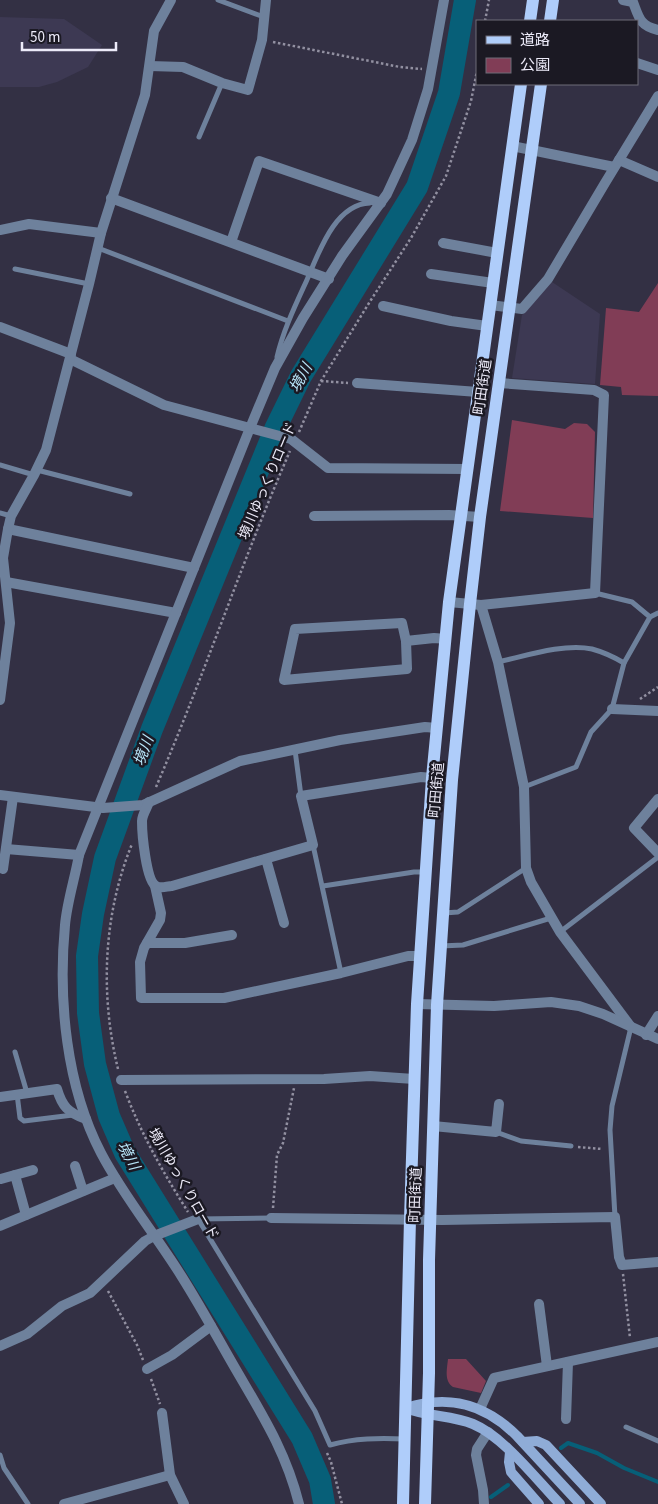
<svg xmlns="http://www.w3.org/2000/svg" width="658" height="1504" viewBox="0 0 658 1504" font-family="'Source Sans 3','Noto Sans JP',sans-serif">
<rect width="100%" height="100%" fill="#333044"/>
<g fill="#3d3953">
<path d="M0 17 64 19 102 45 88 67 57 82 39 87H0Z"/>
<path d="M552 282 600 314 595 384 512 378 522 315Z"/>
</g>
<g fill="#813d56">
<path d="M658 283V396L622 395 621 387 600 385 606 308 639 312Z"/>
<path d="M512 420 565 429 574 423 587 424 595 432 593 518 500 511Z"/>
<path d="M448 1359H466L486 1381 481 1393 453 1387C444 1381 447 1369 448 1359Z"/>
</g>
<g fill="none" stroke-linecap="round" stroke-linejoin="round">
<g stroke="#075f78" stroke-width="4">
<path d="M561 1448 568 1443 597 1453 624 1468 658 1482"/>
<path d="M491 1497 508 1485"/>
</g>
<path stroke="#075f78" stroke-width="22" d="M324 1504 320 1480 302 1438 125 1153 109 1116 95 1064 88 1013 87 956 93 914 105 858 152 729 276 427 301 376 417 187 449 93 465 0"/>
<g stroke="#9290a1" stroke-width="2.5" stroke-dasharray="2.5 2.5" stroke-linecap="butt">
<path d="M485 21 489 0"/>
<path d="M273 42 400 67 422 69"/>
<path d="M321 381 348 383"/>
<path d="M299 432 321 381 369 303 411 238 446 176 471 101 477 71"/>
<path d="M640 699 658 687"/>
<path d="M156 787C204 676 242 561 290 451"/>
<path d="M118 1069C100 995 103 915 132 844"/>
<path d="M125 1091C142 1136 163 1172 188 1212"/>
<path d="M578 1147 602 1149"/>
<path d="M273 1208 277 1155 283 1143 294 1088"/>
<path d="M623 1274 630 1338"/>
<path d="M108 1291 137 1345 143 1360"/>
<path d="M151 1379 160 1404"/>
<path d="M327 1453 331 1462 342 1504"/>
</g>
<g stroke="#6e819c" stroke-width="5">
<path d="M218 0 264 17"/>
<path d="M199 137 222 83"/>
<path d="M98 248 288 321"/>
<path d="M15 269 89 284"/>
<path d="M277 357C283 331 295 306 306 282 318 255 334 204 370 203"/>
<path d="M0 465 34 475"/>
<path d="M37 470 130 494"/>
<path d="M0 513 11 516"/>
<path d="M595 593 632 602 650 617"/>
<path d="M498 662C525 656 564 643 592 649 603 652 614 657 624 663"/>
<path d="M295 750 301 796"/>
<path d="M524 787 576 767 591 732 612 709 624 663 650 617 658 613"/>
<path d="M313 845 341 973"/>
<path d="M323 886 414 872H425"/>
<path d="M444 913 458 912 526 868"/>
<path d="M560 932 658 857"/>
<path d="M441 946 463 945 551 918"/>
<path d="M15 1052 27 1093"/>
<path d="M17 1094 20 1118 24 1121 73 1115"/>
<path d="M496 1132 521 1141 571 1146"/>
<path d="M615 1217 610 1130 612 1106 631 1027"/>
<path d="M271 1218 198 1219 315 1411 330 1445C355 1438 379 1438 405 1439"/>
<path d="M626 1427 658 1441"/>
<path d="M0 1455 4 1468 28 1504"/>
</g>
<g stroke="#6e819c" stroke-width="10">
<path d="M623 0 633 2C639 18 640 26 658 30"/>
<path d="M637 63 658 70"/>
<path d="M150 66 183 67 222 83 248 90 262 40 266 0"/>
<path d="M512 146 614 167"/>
<path d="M619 160 658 177"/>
<path d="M111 198 329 279"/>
<path d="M0 230 29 224 101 233"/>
<path d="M231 242 259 161 381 203"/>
<path d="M443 243 497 253"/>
<path d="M431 274 493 283"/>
<path d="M490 305 522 309 548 279 605 183 658 96"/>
<path d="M383 306 451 321 487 326"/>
<path d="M0 327 71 354"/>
<path d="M70 359 164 405 291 439 328 468 467 469"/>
<path d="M357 383 478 392"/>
<path d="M314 516 449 515 480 517"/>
<path d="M8 529 194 568"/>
<path d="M6 582 176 613"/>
<path d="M449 602 481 605 595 593 604 395 594 390 499 383"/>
<path d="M481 605 498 662 524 787 526 868 531 882 560 932 631 1027"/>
<path d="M402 623 406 641 407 669 284 680 295 629Z"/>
<path d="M406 641 434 638 446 639"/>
<path d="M0 700 10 623 3 558 8 529 11 516 34 475 46 450 89 284 101 233 145 95 154 31 171 0"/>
<path d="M612 709 658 711"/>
<path d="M0 795 103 808 143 805 240 761 340 740 425 727 437 728"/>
<path d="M658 799 634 828 658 853"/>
<path d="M149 802C147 808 142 815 142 821 142 833 146 881 156 886 161 889 167 886 172 886L313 845 301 796 421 777 432 778"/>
<path d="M6 849 79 855"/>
<path d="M266 859 284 923"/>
<path d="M3 869 13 797"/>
<path d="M155 886 161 913 160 920 144 948 140 962 141 998H224L341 973 408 956H420"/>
<path d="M147 943H185L232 935"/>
<path d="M417 1004 494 1006 551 1002 579 1006 603 1014 658 1039"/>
<path d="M646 1035 658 1016"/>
<path d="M121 1080 324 1079 370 1076 414 1079"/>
<path d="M0 1097 57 1089C62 1106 68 1113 86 1119"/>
<path d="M433 1126 496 1132 499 1104"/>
<path d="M75 1166 83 1191"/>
<path d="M15 1175 26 1215"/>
<path d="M1 1179 33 1170"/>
<path d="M271 1218 442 1220 615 1217 619 1257 622 1265 658 1262"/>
<path d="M0 1226 115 1178"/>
<path d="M539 1304 547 1366"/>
<path d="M0 1346 27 1334 62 1306 90 1293 145 1241 154 1236 198 1219"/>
<path d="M147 1369 172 1355 211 1326"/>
<path d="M480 1409 494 1378 658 1342"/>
<path d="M162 1413 170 1475 184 1504"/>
<path d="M566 1419 568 1362"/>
<path d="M64 1504 170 1475"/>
<path d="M299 1504C285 1448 259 1410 231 1361 215 1333 199 1304 182 1277 156 1235 124 1197 101 1153 66 1086 58 999 65 925 67 902 75 878 79 855L250 428 275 368 303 318 342 256 387 194 412 140 428 89 444 0"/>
<path d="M484 1504 483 1490 476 1455 477 1449 488 1432"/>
</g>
<g stroke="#8facd7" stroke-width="10">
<path d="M406 1408C449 1394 485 1404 517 1436L580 1504"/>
<path d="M406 1408C428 1417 451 1415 473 1424 504 1437 536 1479 560 1504"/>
<path d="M523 1442 537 1441 546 1445 601 1504"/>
<path d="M510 1452 509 1462 511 1472 539 1504"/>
</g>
<g stroke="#afcdfa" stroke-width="12">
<path d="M530 21 533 0"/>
<path d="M550 21 553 0"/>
<path d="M403 1504 410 1219 417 1004 432 778 449 602 521 84"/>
<path d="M425 1504 429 1373V1260L437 1005 452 780 470 604 480 517 541 84"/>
</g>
</g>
<g text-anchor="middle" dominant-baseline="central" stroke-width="5" stroke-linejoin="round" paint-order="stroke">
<g font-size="14" fill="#edebf9" stroke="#1b1923">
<text transform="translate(483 387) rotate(-82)">町田街道</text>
<text transform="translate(268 481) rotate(-67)">境川ゆっくりロード</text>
<text transform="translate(437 790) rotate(-85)">町田街道</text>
<text transform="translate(183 1184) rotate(60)">境川ゆっくりロード</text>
<text transform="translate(416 1195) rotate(-88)">町田街道</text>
</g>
<g font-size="15" font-style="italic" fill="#b9e6f9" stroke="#1b1923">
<text transform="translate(301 378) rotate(-61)">境川</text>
<text transform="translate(144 751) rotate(-70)">境川</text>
<text transform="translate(128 1156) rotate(62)">境川</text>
</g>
</g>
<rect x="476" y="20" width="162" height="65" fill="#1b1923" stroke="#6f6d79"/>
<rect x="486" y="36" width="25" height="8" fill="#afcdfa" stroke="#6f6d79"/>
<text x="520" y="45" font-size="15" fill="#edebf9">道路</text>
<rect x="486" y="58" width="25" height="15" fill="#813d56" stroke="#6f6d79"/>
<text x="520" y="70" font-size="15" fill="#edebf9">公園</text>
<path d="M22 42v8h94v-8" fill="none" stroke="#edebf9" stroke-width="2.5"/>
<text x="30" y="42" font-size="15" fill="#edebf9" stroke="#1b1923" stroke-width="4" paint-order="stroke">50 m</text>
</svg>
